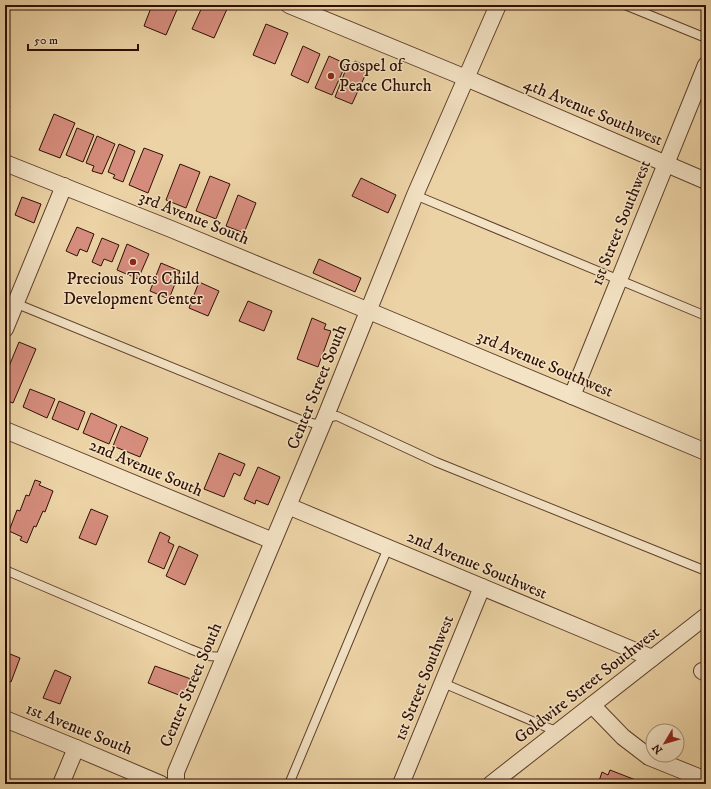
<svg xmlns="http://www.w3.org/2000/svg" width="711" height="789" viewBox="0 0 711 789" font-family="'IM FELL DW Pica',serif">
<rect width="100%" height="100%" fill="#ecd3a5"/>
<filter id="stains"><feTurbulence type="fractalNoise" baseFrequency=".005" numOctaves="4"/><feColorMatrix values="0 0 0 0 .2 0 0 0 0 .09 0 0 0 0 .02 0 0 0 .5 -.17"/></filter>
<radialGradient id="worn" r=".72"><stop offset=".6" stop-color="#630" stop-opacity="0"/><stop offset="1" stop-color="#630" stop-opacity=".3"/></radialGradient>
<g fill="#d68d7d" stroke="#2e0f04">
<path d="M152 5H179L166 35 144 26Z"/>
<path d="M203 5H217L227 9 214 38 192 29Z"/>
<path d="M266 24 288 33 275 64 253 55Z"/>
<path d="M303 46 320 54 308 83 291 75Z"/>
<path d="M329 56 346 64 332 95 315 88Z"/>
<path d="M355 61 369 67 352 104 335 97 348 64 352 66Z"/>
<path d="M5 104 10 106 5 118Z"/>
<path d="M54 114 75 123 60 158 39 150Z"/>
<path d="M77 128 94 135 83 162 66 155Z"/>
<path d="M97 136 115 144 102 174 92 171 94 166 86 163Z"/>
<path d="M119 144 135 151 123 182 113 178 115 175 108 172Z"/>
<path d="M144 148 163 155 148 193 129 185Z"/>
<path d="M180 164 200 172 186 208 166 200Z"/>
<path d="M210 176 230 184 216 219 196 211Z"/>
<path d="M361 178 396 195 388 213 352 196Z"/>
<path d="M238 195 256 203 244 233 226 226Z"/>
<path d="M22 197 41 204 34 223 15 215Z"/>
<path d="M77 227 94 234 87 252 80 249 77 256 66 251Z"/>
<path d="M102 238 119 245 112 262 104 259 101 266 92 262Z"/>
<path d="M127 244 149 254 138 279 117 270Z"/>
<path d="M319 259 361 278 355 292 313 273Z"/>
<path d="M161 263 180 271 169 299 150 291Z"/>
<path d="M199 282 219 291 208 316 189 308Z"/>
<path d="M248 301 272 311 264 331 239 321Z"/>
<path d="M312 318 326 324 324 329 331 331 318 367 297 359Z"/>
<path d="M19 342 36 349 13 403 5 400V376Z"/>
<path d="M30 389 55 399 47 418 23 407Z"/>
<path d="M59 401 85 412 78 430 52 419Z"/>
<path d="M91 413 117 425 109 444 83 433Z"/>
<path d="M121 426 148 438 140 457 113 446Z"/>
<path d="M219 453 245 464 240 476 234 473 224 497 204 489Z"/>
<path d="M258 467 280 477 268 505 256 500 255 504 244 499Z"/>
<path d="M35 480 41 482 39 485 53 491 45 512 43 511 36 527 34 526 27 543 20 540 22 537 9 531 17 510 20 511 26 495 29 496Z"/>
<path d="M91 509 108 516 96 545 79 538Z"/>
<path d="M160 532 170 537 168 542 174 545 164 569 148 562Z"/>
<path d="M179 546 198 555 185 585 166 576Z"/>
<path d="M5 652 20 658 11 682 5 679Z"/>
<path d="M155 666 191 679 184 697 148 683Z"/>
<path d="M55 670 71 677 60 704 43 698Z"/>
<path d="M610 770 646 784H598L602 772 608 775Z"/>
</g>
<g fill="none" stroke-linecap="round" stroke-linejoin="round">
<g stroke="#5e402c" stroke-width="10">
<g id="lane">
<path d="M625 5 706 38"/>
<path d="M415 195 706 316"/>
<path d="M5 299 301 420 316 424 325 418 337 416 436 462 706 571"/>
<path d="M5 570 190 649 208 656 224 657"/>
<path d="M443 683 558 732"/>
<path d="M289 784 370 590 388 548"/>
</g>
</g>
<g stroke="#5e402c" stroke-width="18">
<g id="street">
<path d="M289 5 466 78 706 181"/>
<path d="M5 163 171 229 369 311 706 452"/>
<path d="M5 329 64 186"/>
<path d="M572 396 706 65"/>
<path d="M5 430 273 541"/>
<path d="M288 506 652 658"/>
<path d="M702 671 706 673"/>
<path d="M592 705 623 737 649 757 706 780"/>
<path d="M5 719 76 748 161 784"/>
<path d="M61 784 76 748"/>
<path d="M176 784V772L325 418 415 195 498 5"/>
<path d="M401 784 482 587"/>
<path d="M491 784 706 616"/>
</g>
</g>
<use href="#lane" stroke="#f3e2c4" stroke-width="8"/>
<use href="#street" stroke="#f3e2c4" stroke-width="16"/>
</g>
<g fill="#8f2418" stroke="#f3e2c4" stroke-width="1.5">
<circle cx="331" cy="76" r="4"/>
<circle cx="133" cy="262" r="4"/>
</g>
<g text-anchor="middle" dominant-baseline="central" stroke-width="3" stroke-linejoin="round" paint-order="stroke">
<g font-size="17" fill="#2e0f04" stroke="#f3e2c4" text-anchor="start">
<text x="339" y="66">Gospel of<tspan x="339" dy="20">Peace Church</tspan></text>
<text x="133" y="279" text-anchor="middle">Precious Tots Child<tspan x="133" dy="20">Development Center</tspan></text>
</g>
<g font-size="17" fill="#2e0f04" stroke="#f3e2c4">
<text transform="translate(593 112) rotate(23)">4th Avenue Southwest</text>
<text transform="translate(194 218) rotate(22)">3rd Avenue South</text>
<text transform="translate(621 223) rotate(-68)">1st Street Southwest</text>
<text transform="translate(545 364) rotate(23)">3rd Avenue Southwest</text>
<text transform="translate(317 387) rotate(-68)">Center Street South</text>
<text transform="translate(146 468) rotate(23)">2nd Avenue South</text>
<text transform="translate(477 565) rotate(23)">2nd Avenue Southwest</text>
<text transform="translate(424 678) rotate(-68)">1st Street Southwest</text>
<text transform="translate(191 685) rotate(-67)">Center Street South</text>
<text transform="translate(587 685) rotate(-38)">Goldwire Street Southwest</text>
<text transform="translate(79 729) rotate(22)">1st Avenue South</text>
</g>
</g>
<rect width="711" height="789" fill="none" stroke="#ecd3a5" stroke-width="20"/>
<rect x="6" y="6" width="699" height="777" fill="none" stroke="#2e0f04" stroke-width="2"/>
<rect x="10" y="10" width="691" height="769" fill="none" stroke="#2e0f04"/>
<g transform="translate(665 743) rotate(232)"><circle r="19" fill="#f3e2c4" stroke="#a48e77"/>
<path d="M0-3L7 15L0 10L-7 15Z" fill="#8f2418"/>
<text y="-6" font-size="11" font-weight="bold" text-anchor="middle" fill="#2e0f04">N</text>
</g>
<path d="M28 44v6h110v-6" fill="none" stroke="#2e0f04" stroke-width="2"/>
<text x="34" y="44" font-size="12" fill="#2e0f04" stroke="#f3e2c4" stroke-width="3" paint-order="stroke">50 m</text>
<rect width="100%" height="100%" filter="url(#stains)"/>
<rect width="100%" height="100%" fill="url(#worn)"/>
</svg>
